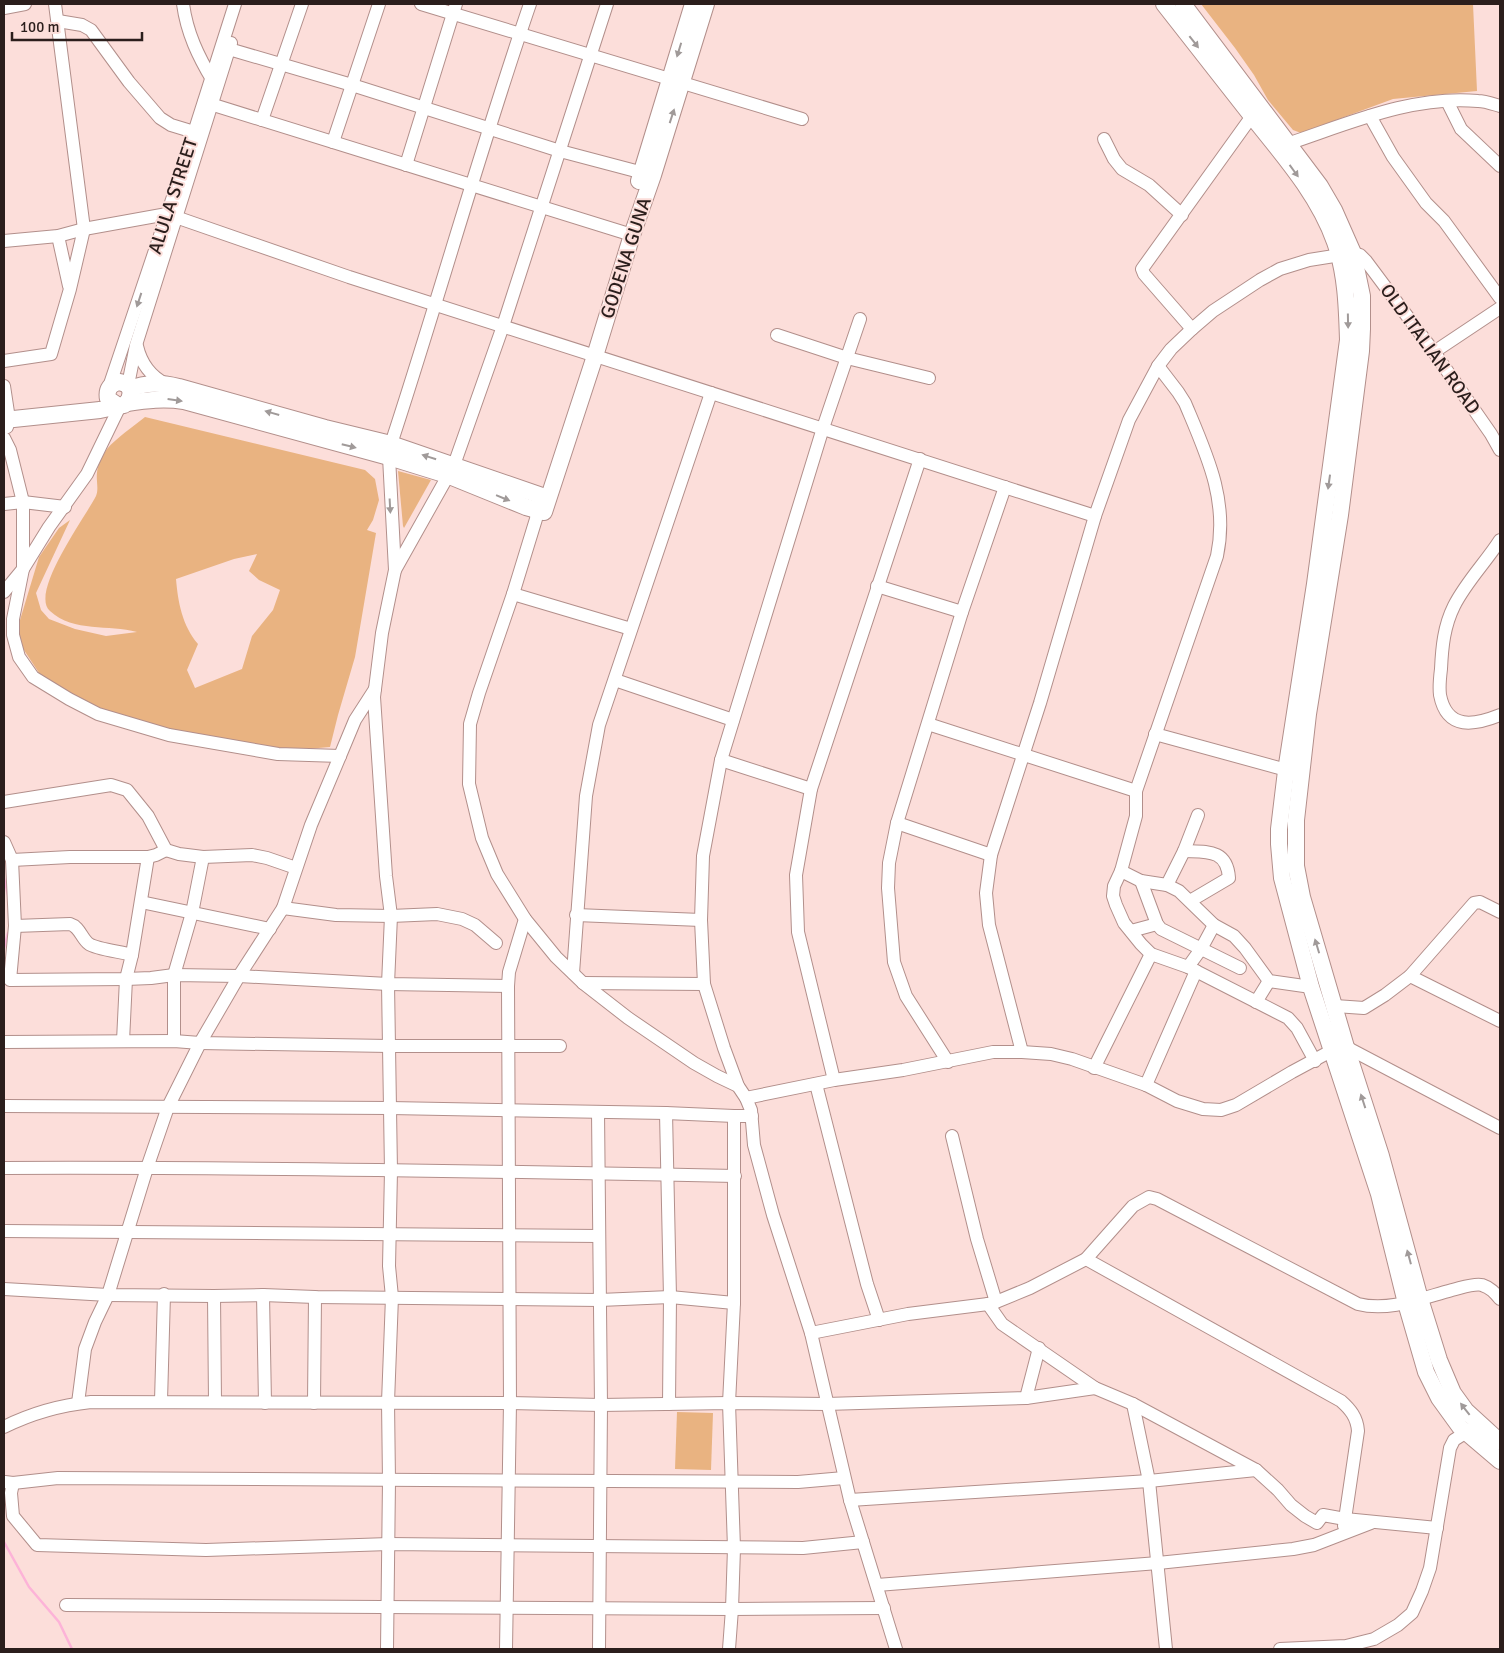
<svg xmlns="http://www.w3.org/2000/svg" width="1504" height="1653" viewBox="0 0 1504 1653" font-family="Signika,sans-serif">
<rect width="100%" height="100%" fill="#fcdeda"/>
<g fill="#e9b381" fill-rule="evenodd">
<path d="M1201 4H1473L1477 91 1393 99 1301 133 1293 130 1268 100 1254 75 1235 48Z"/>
<path d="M145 417 365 470 375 479 379 500 373 520 367 530 376 533 355 657 338 715 330 747 295 750 254 745 212 736 162 728 88 704 41 676 20 644V620L39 557 59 528 70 520 36 593 41 610 49 619 75 629 106 636 137 632C109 624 74 633 50 611 29 593 86 516 96 496 99 489 96 480 97 473 97 466 103 454 107 449 116 438 134 426 145 417ZM257 554 249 571 259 580 280 590 273 610 252 636 242 669 195 688 187 670 198 644C182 625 178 602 176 579L234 559Z"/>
<path d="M398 471 431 480 404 528 403 526Z"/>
<path d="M677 1412 713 1413 711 1470 675 1469Z"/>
</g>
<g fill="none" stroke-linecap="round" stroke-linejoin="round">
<g stroke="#fdb3d8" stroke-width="2.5">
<path d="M4 878 8 895"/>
<path d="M4 948 8 933"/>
<path d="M4 1542 29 1587 59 1622 72 1649"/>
</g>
<g stroke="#b28f8b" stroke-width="14">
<g id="minor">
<path d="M183 4C187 33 198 56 213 81"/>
<path d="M421 4 802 119"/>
<path d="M4 8 25 4"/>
<path d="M58 21 82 25 91 30 129 82 160 118 171 125 194 132"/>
<path d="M229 49 352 85 560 151 651 175"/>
<path d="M1447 101 1461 129 1500 166"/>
<path d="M204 102 632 235"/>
<path d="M1370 116 1393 157 1426 203 1444 221 1500 298"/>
<path d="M262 120 302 4"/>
<path d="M1104 139 1114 159 1122 169 1149 185 1182 215"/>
<path d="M333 142 379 4"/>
<path d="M1290 143C1350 123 1413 95 1478 101 1485 101 1493 104 1500 106"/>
<path d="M406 165 456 4"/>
<path d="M58 236 69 286"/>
<path d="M4 241 58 236 84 229 167 214 349 277 1095 516"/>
<path d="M860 319 823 428 721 760 703 856 701 920 704 984 724 1048 738 1086 746 1098 751 1110 754 1145 773 1215 811 1333 850 1500 896 1649"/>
<path d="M1192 329 1144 274 1142 269 1252 116"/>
<path d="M777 335 847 358 929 378"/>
<path d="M137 346C141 363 150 376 166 384"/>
<path d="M1434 352 1500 308"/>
<path d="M4 361 51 354 70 289 84 229 55 4"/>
<path d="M1158 366 1178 392 1185 403C1206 453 1229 500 1217 556L1136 791V816L1121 871 1114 886 1113 896 1116 905 1124 923 1141 944 1151 954 1188 967 1288 1018 1297 1028 1315 1061"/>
<path d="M128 385 136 345 231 43"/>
<path d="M4 386 9 419 7 427"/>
<path d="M109 387 184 164 235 4"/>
<path d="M4 438 10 450 23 502V569L13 619V635L19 657 33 677 69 699 98 714 169 735 278 754 340 756"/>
<path d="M4 504 23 502 65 507"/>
<path d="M537 510 536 519 513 594 479 693 470 724 469 784 482 838 497 874 525 919 556 957 583 983 628 1018 694 1063 717 1076 738 1086"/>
<path d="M1500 540C1486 562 1466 582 1454 606 1444 626 1442 647 1441 669 1440 677 1439 687 1440 695 1447 731 1475 725 1500 715"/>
<path d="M395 570 454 465 503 326 607 4"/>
<path d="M877 586 962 612"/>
<path d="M4 592 23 569 49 527 87 474 120 406"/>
<path d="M513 594 631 629"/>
<path d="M615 680 733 720"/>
<path d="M928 724 1136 791"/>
<path d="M1155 734 1294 772"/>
<path d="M721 760 811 789"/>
<path d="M4 802 111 785 127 790 148 816 166 850 179 854 203 857 252 855 267 858 296 868"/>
<path d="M897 823 991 855"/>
<path d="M4 842 12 860 15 926 10 980 126 979 151 978 174 975 239 976 388 984 508 986"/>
<path d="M1184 851C1207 852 1227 849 1229 878L1190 901"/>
<path d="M12 860 70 857H148L156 855 166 850"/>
<path d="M1121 871 1141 881 1167 885 1179 891 1214 925 1234 936 1245 948 1269 981 1311 987"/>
<path d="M1141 881 1157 924 1161 929 1240 968"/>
<path d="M1167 885 1184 851 1198 815"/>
<path d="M141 902 270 929"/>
<path d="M283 908 336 915 391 916 437 914 462 919 475 925 496 943"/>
<path d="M576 915 701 920"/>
<path d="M15 926 70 924C80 927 81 938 89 944 96 949 122 952 132 955"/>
<path d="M1131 931 1157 924"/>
<path d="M1188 967 1201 949 1214 925"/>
<path d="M573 973 586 796 599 725 711 393"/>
<path d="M1410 976 1474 903 1480 902 1500 912"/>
<path d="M583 983 704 984"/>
<path d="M1256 1002 1269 981"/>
<path d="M1335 1006 1364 1008 1385 995 1410 976 1500 1021"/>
<path d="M123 1041 126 979 132 955 148 857"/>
<path d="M174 1041V975L192 913 203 857"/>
<path d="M4 1042 174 1041 200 1043 389 1046H560"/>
<path d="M1346 1047 1500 1128"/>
<path d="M1022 1052 989 925 986 893 991 855 1040 703 1095 516 1129 420 1158 366 1171 349 1192 329 1213 311 1260 280 1280 269 1309 260 1353 253 1360 255 1366 261 1434 352 1491 434 1500 450"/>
<path d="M948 1062 906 996 894 962 888 888 889 863 897 823 962 612 1005 487"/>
<path d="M1094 1068 1151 954"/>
<path d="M834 1080 798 932 796 875 811 789 920 459"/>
<path d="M816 1084 867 1284 879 1320"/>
<path d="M1146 1085 1196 971"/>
<path d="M746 1098 834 1080 903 1070 993 1052H1022L1051 1054 1072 1059 1146 1085 1177 1101 1203 1109 1221 1110 1236 1105 1292 1072 1331 1051"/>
<path d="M4 1106 390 1108 666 1113 734 1116H752"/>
<path d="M598 1112 601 1405 599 1649"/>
<path d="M666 1113 670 1297 669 1404"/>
<path d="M952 1136 977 1239 996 1302"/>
<path d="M4 1168C248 1167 491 1171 735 1176"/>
<path d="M4 1231 599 1236"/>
<path d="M1086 1259 1341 1401C1350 1409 1357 1417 1358 1431L1344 1526"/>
<path d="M4 1289 108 1295 214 1296 263 1295 315 1297 600 1300 670 1297 734 1303"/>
<path d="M263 1295 265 1403"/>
<path d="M214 1296 215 1402"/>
<path d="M988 1304 1002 1324 1095 1388 1133 1404 1256 1470 1278 1490 1291 1505 1305 1516 1317 1523 1323 1515 1345 1519 1437 1528"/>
<path d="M811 1333 908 1314 988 1304 996 1302 1030 1288 1086 1259 1133 1206 1149 1197 1157 1199 1358 1304C1389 1312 1422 1298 1452 1290 1461 1288 1474 1283 1482 1285 1491 1288 1495 1293 1500 1299"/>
<path d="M1026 1398 1039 1348"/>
<path d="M161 1401 164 1294"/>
<path d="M78 1403 85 1349 95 1322 108 1295 147 1168 168 1107 200 1043 239 976 283 908 311 825 340 756 355 720 375 689"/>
<path d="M314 1403 315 1297"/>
<path d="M1133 1404 1149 1481 1166 1649"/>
<path d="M4 1427C30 1414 62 1405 91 1402L510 1403 601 1405 729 1403 826 1404 1026 1398 1095 1388"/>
<path d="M5 1482 13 1483 58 1478 798 1482 844 1478"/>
<path d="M13 1483 11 1493 13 1516 37 1545 206 1550 389 1544 803 1548 863 1542"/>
<path d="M850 1500 1149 1481 1256 1470"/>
<path d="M877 1585 1158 1563 1293 1549 1314 1545 1371 1523"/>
<path d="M66 1605 732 1609 884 1608"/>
<path d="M387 1649 389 1481 388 1402 392 1297 389 1266 391 1171 388 984 391 916 386 876 374 697 382 633 395 570 389 457 391 444C439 298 480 149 530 4"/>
<path d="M506 1649 510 1403 508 986 509 972 525 919"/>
<path d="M729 1649 732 1609 734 1548 729 1403 734 1303V1116"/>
<path d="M1280 1649 1346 1646 1374 1639 1398 1625 1412 1613 1422 1591 1430 1568 1450 1448 1454 1440 1473 1428"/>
</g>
</g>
<g stroke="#b28f8b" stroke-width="18">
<g id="major">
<path d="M1164 4C1193 41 1222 78 1251 115 1282 154 1318 194 1335 242 1346 273 1347 307 1348 340L1315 584 1286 771 1279 829V844L1282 878 1311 987 1379 1194 1406 1303 1426 1372 1439 1398 1460 1427 1500 1461"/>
<path d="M1183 4 1320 186 1334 210 1353 253 1362 296V329L1361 351 1340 515 1308 714 1296 820V866L1302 897 1346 1047 1381 1156 1420 1299 1439 1360 1453 1393 1466 1411 1500 1442"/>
<path d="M639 181 693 4"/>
<path d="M130 389C147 382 161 383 179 387L325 428 391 444 548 498"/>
<path d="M127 403C147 400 164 398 184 401L389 457 447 475 526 507 544 512 595 356 632 235 653 175 706 4"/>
<path d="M4 420 100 410 124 405 129 400 131 392 128 385 120 382C111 383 106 389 108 399L117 405"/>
</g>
</g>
<use href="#minor" stroke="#fff" stroke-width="12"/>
<use href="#major" stroke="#fff" stroke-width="16"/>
</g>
<defs><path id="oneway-solid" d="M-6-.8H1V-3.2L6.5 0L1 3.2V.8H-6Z" transform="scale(1.25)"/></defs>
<g fill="#a09a99">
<use href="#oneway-solid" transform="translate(1194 42) rotate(52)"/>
<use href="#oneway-solid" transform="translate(679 50) rotate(107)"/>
<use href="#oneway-solid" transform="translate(672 116) rotate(-72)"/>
<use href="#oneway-solid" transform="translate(1294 171) rotate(54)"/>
<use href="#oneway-solid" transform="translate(139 300) rotate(108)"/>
<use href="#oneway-solid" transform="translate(1348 321) rotate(89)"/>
<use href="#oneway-solid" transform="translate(175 400) rotate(8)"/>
<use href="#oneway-solid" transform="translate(272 413) rotate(-164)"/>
<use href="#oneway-solid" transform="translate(349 446) rotate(14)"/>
<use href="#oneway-solid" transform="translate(429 457) rotate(-162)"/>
<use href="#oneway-solid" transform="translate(1329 482) rotate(98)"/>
<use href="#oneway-solid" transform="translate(503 498) rotate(22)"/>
<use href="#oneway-solid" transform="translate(390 506) rotate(87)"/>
<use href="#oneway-solid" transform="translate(1317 946) rotate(-107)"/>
<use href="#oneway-solid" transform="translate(1363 1101) rotate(-108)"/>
<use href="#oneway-solid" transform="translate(1409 1257) rotate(-105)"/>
<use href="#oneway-solid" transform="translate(1465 1409) rotate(-128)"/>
</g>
<g text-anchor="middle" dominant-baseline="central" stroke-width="4" stroke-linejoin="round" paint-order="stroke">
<g font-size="19" fill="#2b1e1c" stroke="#fcdeda">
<text transform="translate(173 196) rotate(-72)">ALULA STREET</text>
<text transform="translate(626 258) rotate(-72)">GODENA GUNA</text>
<text transform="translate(1430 349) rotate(54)">OLD ITALIAN ROAD</text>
</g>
</g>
<rect width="1504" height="1653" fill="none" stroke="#2b1e1c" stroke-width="10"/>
<path d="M12 32v8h130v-8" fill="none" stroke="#2b1e1c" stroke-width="2.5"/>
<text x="20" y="32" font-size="15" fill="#2b1e1c" stroke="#fcdeda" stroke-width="4" paint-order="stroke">100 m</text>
</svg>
